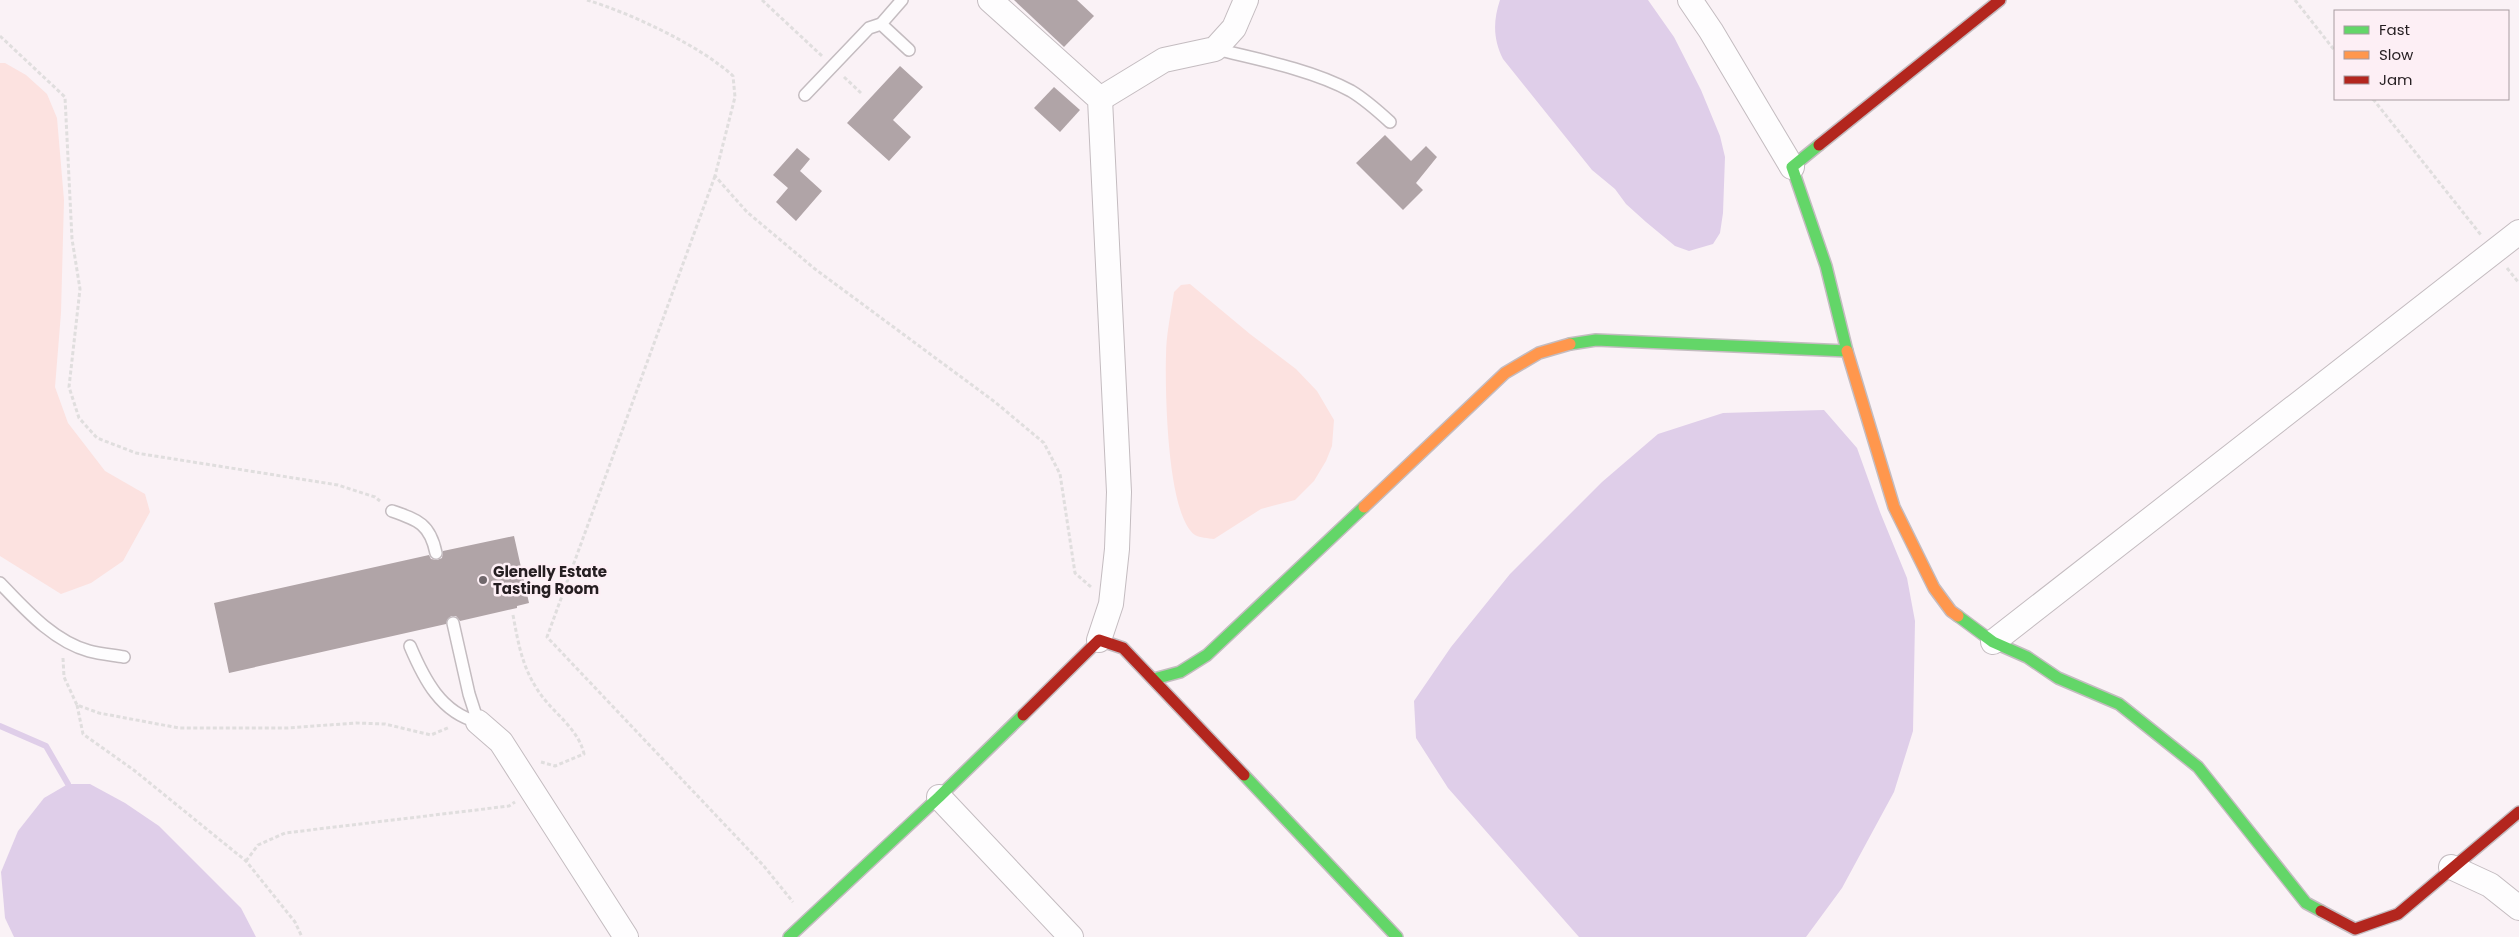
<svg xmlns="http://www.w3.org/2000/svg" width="2519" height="937" viewBox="0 0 2519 937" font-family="Poppins,sans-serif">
<rect width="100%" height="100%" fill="#faf2f6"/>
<g fill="#fce2e0">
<path d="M0 63H5L26 75 47 94 57 118 64 200 61 313 55 387 68 423 105 471 145 494 150 512 123 561 91 583 61 594 0 556Z"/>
<path d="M1190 284 1250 334 1296 369 1317 391 1334 420 1332 446 1326 461 1314 481 1295 500 1261 509 1214 539C1208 538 1200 538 1195 535 1167 516 1165 390 1166 356 1166 335 1171 313 1174 292L1181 285Z"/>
</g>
<g fill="#dfcee9">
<path d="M1500 0H1648L1674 37 1701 90 1720 136 1725 157 1723 213 1720 233 1713 244 1689 251 1675 246 1646 222 1626 204 1615 189 1592 170 1503 59C1493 39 1493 21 1500 0Z"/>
<path d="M1824 410 1857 448 1880 512 1907 578 1915 621 1913 731 1894 792 1842 888 1806 937H1579L1448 788 1416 738 1414 701 1451 647 1510 574 1602 482 1658 434 1723 413Z"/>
<path d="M68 784H90L125 803 159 826 241 908 256 937H14L5 918 1 872 18 831 44 798Z"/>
</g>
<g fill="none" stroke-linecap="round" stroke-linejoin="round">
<path stroke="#dfcee9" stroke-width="6" d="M0 726 46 746 68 784"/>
</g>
<g fill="#b0a4a7">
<path d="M1014 0H1077L1094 16 1064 47Z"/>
<path d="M900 66 923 87 893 120 911 137 889 161 847 123Z"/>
<path d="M1054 87 1080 110 1060 132 1034 108Z"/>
<path d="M1385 135 1411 161 1426 146 1437 157 1416 183 1423 190 1403 210 1356 163Z"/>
<path d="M797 148 810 159 800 171 822 191 796 221 776 202 788 188 773 175Z"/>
<path d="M514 536 529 603 517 606V608L460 621 456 616H451L446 624 229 673 214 603 429 555 431 559 437 560 442 558 443 551Z"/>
</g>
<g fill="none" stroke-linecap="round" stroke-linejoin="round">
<g stroke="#c4bcc0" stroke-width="14">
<g id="lane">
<path d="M881 24 909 50"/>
<path d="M1215 49C1257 59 1313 70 1351 91 1366 100 1378 111 1390 122"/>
<path d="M805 95 869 28 881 24 902 0"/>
<path d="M392 511C418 520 430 524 436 553"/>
<path d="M0 583C25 609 53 641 89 651 100 654 112 655 124 657"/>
<path d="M410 646C424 679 441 713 478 722L469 694 453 623"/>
</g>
</g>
<g stroke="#c4bcc0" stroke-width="26">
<g id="street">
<path d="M990 0 1100 99 1119 492 1117 549 1111 604 1099 640"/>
<path d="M1690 0 1711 31 1792 167"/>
<path d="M1100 99 1164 60 1215 49 1234 28 1246 0"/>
<path d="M1993 642 2519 232"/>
<path d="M478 722 501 742 626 937"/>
<path d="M939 797 1071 937"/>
<path d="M2451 867 2490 885 2519 908"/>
</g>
</g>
<g stroke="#c4bcc0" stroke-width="14">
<g id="fast">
<path d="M1570 344 1596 340 1847 351 1826 266 1792 167 1819 145"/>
<path d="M1958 616 1993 642 2027 657 2058 678 2119 704 2198 767 2306 903 2321 911"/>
<path d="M1154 679 1180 672 1207 655 1364 507"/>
<path d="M1244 775 1397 937"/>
<path d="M789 937 939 797 1023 715"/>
</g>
</g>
<g stroke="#c4bcc0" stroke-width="14">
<g id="slow">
<path d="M1847 351 1894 507 1934 588 1951 611 1958 616"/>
<path d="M1364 507 1505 373 1539 353 1570 344"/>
</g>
</g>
<g stroke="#c4bcc0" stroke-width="14">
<g id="jam">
<path d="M1819 145 2000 0"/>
<path d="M1023 715 1099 640 1123 648 1244 775"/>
<path d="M2321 911 2355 929 2398 914 2519 812"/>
</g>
</g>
<g stroke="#e0dede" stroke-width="3" stroke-dasharray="4 2.5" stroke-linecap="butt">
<path d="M587 0C630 13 701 46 733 76L735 97 715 176 747 212 815 269 995 402 1044 443 1060 474 1075 573 1091 587"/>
<path d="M762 0 822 56"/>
<path d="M2295 0 2335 51"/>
<path d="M0 36 65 97 72 239 80 289 69 387 79 418 97 438 136 453 338 485 375 497 380 501"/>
<path d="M844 77 861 93"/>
<path d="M2373 99 2481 235"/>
<path d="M715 176 547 637 763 865 793 902"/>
<path d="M2507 268 2519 283"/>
<path d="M513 615C518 642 522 666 537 689 551 712 578 727 584 754L555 766 541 762"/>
<path d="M63 658 64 677 77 705 99 713 179 728H287L356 723 385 724 431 735 450 727"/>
<path d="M77 705 83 734 135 771 246 861 295 922 302 937"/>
<path d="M246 861 258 845 285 833 509 806 515 802"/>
</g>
<use href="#lane" stroke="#fefdfe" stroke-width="11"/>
<use href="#street" stroke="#fefdfe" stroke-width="24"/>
<use href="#fast" stroke="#63d668" stroke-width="11"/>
<use href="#slow" stroke="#ff974d" stroke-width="11"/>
<use href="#jam" stroke="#b3261e" stroke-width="11"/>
</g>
<circle fill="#70686c" stroke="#fdeff5" stroke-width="2" cx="483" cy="580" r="5"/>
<g text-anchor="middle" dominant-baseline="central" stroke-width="5" stroke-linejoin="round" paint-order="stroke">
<g font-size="15" font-weight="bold" fill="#251e21" stroke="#fdeff5" text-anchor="start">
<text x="493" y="571">Glenelly Estate<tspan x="493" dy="17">Tasting Room</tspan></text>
</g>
</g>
<rect x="2334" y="10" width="175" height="90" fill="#fdeff5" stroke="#a79ba0"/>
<rect x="2344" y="26" width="25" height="8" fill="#63d668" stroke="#a79ba0"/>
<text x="2379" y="35" font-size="15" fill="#251e21">Fast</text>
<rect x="2344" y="51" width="25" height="8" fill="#ff974d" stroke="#a79ba0"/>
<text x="2379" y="60" font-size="15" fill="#251e21">Slow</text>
<rect x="2344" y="76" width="25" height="8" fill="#b3261e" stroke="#a79ba0"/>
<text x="2379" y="85" font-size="15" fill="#251e21">Jam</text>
</svg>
